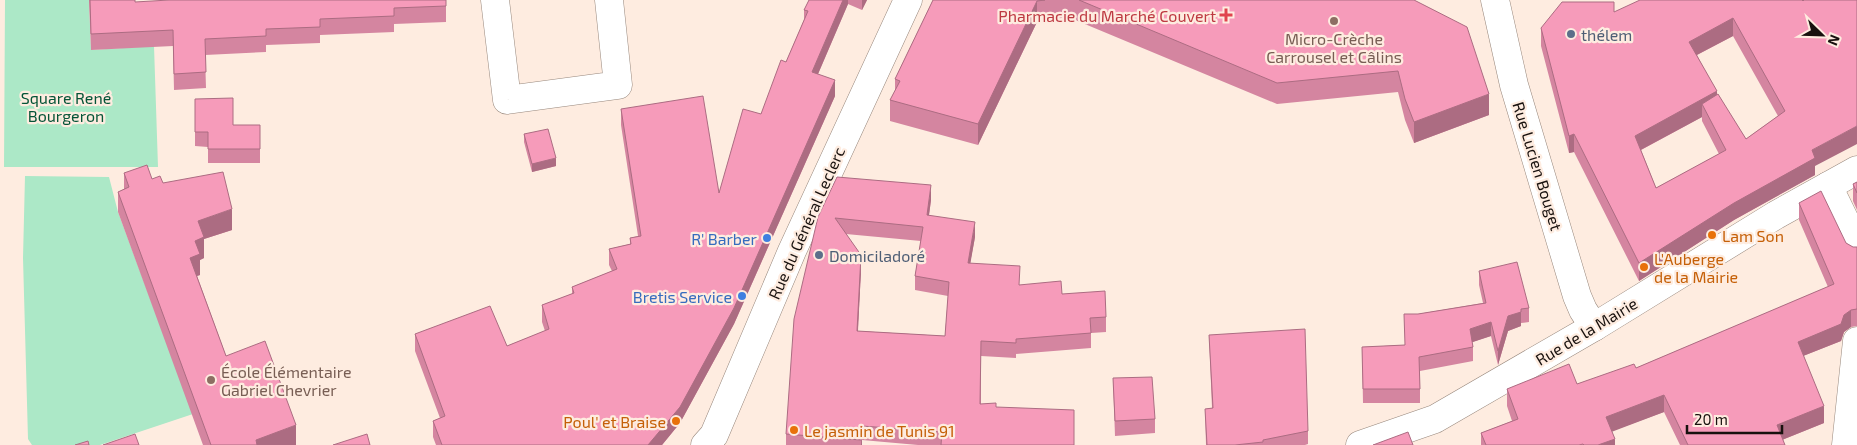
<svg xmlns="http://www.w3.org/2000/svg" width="1857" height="445" viewBox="0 0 1857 445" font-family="'Exo 2',sans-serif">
<rect width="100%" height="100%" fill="#feece0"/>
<g fill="#ace8c7">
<path d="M5 0H89L91 50 154 46 158 167H4Z"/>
<path d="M25 176 109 177 118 212 193 414 100 445H32L28 439 23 258Z"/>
</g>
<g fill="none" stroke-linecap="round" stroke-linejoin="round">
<g stroke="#97877c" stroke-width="29">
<g id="minor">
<path d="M495 0 507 100 618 85 609 0"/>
<path d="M1828 186 1853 237 1857 249"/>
<path d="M705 445 714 435 792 251 908 0"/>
<path d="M1360 445 1435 419 1594 327"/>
<path d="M1846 445 1857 341"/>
</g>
</g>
<g stroke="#97877c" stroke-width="29">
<path id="major" d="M1495 0 1514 85 1577 296 1583 310 1594 327 1776 215 1857 170"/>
</g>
<use href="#minor" stroke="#fff" stroke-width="28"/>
<use href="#major" stroke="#fff" stroke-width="28"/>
</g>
<g fill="#d485a0" fill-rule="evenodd">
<path d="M89 0H135V2L446 0V22L394 24V32L320 35V43L266 45V52L205 55 206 88 174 90 173 46 91 50Z"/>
<path d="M809 0H867L862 10 848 4 818 74 835 96 734 324 680 423 662 445H436L433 437V421L440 418 415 351V334L507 346 545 331 542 322V305L572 294V287L612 271 609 265V249L630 244V238L638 236 621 125V109L719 193 761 114 786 62 804 20V10Z"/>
<path d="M933 0H1414L1489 115 1414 143 1405 120 1398 92 1277 104 1068 17 1037 22 978 145 890 121V100L895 92V79Z"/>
<path d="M1802 0 1815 166V175L1734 220 1639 281 1574 152 1569 153 1541 46V28L1614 12ZM1733 36 1778 116 1746 139 1717 95 1697 55ZM1702 117V121L1719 154 1656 188 1641 150Z"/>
<path d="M195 99 233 125H260V163H208V147L195 146Z"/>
<path d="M524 134 556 166 532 172 524 142Z"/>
<path d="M124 173 152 179 163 183 232 230 204 239V258L200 260V275L197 276 226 356 296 445H203L118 212V192L124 189Z"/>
<path d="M1857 182V210L1853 201V184Z"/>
<path d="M931 200 929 215 975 237 970 263 1019 285 1062 294 1106 317V332L1091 333V348L1016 354V358L981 356V404L996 407 1074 445H918L862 440V445H786V434L818 217ZM846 234 921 241 915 276V290L948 296 945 336 858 331 861 270Z"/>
<path d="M1799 203 1846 243 1853 247H1857V326L1851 327 1844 332 1841 341 1803 356 1824 423 1782 440 1785 445H1680L1664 412 1612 431 1615 445H1481V433L1512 421 1507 406V389L1577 384 1636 368 1828 287 1799 220Z"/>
<path d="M1479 271 1529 308V322L1521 323V326L1508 331 1498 365 1491 336 1472 342 1473 347V361L1420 371V403H1363L1362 347 1405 345 1418 314 1483 303 1479 285Z"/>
<path d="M1209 335 1308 431V444L1305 445H1206L1205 409 1212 408Z"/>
<path d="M1113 378 1155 419V433L1115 436Z"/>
</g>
<g fill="#ac6c82">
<path d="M843 0H848V4L812 88V72Z"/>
<path d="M862 0H867L862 10Z"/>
<path d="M1037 1V22L978 145V124Z"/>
<path d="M1733 18V36L1689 59V42Z"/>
<path d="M835 80V96L734 324 680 423 662 445H648Z"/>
<path d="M1717 91V109L1702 104V117L1635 153V136Z"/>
<path d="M1489 94V115L1414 143V122Z"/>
<path d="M1857 126V144L1815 166V175L1734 220 1639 281V263L1812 150Z"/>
<path d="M1574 134V152L1569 153V136Z"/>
<path d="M556 158V166L532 172V164Z"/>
<path d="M931 185V200L927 229V215Z"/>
<path d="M232 209V230L204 239V258L200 260V275L190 278V258L195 241 198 221Z"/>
<path d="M975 222V237L968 277V263Z"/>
<path d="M861 255V270L857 346V331Z"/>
<path d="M1851 310V327L1844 332 1841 341 1798 358V342L1844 315Z"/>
<path d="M1521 312V326L1508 331 1498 365V351L1508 316Z"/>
<path d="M1491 322V336L1470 343V329Z"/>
<path d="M1664 395V412L1606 434V417Z"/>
<path d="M1824 406V423L1777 442V425Z"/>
<path d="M296 425V445H256V440Z"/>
<path d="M862 426V445H861Z"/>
<path d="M1615 439V445H1598Z"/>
</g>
<g fill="#f69bba" stroke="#ac6c82" fill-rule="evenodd">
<path d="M90 0H135V2L169 0H446V6L394 8V16L320 19V27L266 29V36L205 39 206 72 174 74 173 30 91 34Z"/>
<path d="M809 0H843L812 72 835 80 734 308 680 407 648 445H442L433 421 445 416 415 334 490 306 507 346 549 329 542 305 574 293 572 287 617 269 609 249 631 244 630 238 641 236 621 109 703 96 719 193 743 109 761 114 781 60 786 62 808 11 804 10Z"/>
<path d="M933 0H1045L1037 1 978 124 890 100 900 81 895 79Z"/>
<path d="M1079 0H1414L1467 27 1489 94 1414 122 1405 99 1398 71 1277 83Z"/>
<path d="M1640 0H1802L1803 1 1804 0H1857V126L1812 150 1815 158 1734 203 1639 263 1574 134 1569 136 1541 28 1562 2H1614V12ZM1733 18 1785 111 1746 139 1718 94 1702 104 1726 150 1656 188 1635 136 1717 91 1689 42Z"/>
<path d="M233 98V125H260V149H208V132H195V99Z"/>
<path d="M548 129 556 158 532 164 524 134Z"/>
<path d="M147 165 152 179 160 176 163 183 223 172 232 209 198 221 204 237 195 241 200 254 190 258 226 356 265 341 296 425 256 440 257 445H211L118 192 129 187 124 173Z"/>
<path d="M837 177 931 185 927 215 975 222 968 263 1020 266 1019 285 1061 281 1062 294 1105 291 1106 317 1090 318 1091 333 1016 339V343L981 341 980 404 996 403V407L1074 410V445H941L942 432 862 426 861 440 786 434 794 319 818 217ZM835 218 923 227 915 276 949 282 945 336 857 331 861 255Z"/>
<path d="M1857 182V193L1853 184Z"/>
<path d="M1821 191 1846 243 1853 247H1857V309L1851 310 1844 315 1841 324 1798 342 1824 406 1777 425 1785 445H1688L1664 395 1606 417 1615 439 1598 445H1584L1583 444 1579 445H1486L1481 433 1518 419 1507 389 1569 364 1577 384 1634 364 1636 368 1834 284 1799 203Z"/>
<path d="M1517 262 1529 308 1521 309V312L1508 316 1498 351 1491 322 1470 329 1473 347 1419 357 1420 389H1363L1362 347 1405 345 1404 314H1418L1486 303 1479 271Z"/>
<path d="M1305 329 1308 431 1263 440V442L1235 445H1207L1205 409 1213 408 1209 335Z"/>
<path d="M1152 377 1155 419 1115 421 1113 378Z"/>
<path d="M1408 432 1413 445H1373Z"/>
<path d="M135 434 139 445H103Z"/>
<path d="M367 434 370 445H333Z"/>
<path d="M88 441 89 445H75Z"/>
</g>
<path fill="#e0444e" stroke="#feece0" stroke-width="2" d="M1223.5 7.5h5v5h5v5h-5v5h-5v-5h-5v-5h5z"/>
<g fill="#8d6e63" stroke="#feece0" stroke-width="2">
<circle cx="1334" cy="21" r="5"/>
<circle cx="211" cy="380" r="5"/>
</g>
<g fill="#5c6f8a" stroke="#feece0" stroke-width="2">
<circle cx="1571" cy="34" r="5"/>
<circle cx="819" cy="255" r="5"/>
</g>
<g fill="#e8710a" stroke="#feece0" stroke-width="2">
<circle cx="1712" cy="235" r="5"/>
<circle cx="1644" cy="267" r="5"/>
<circle cx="676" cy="421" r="5"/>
<circle cx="794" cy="430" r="5"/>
</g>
<g fill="#3f7fe0" stroke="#feece0" stroke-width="2">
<circle cx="767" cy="238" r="5"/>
<circle cx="742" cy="296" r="5"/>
</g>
<g text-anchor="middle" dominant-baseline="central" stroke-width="4.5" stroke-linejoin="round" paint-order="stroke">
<g font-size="16" fill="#be3a42" stroke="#feece0" text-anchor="end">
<text x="1216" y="15">Pharmacie du Marché Couvert</text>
</g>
<g font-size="16" fill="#4e5e75" stroke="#feece0" text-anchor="start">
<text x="1581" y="34">thélem</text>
<text x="829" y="255">Domiciladoré</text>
</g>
<g font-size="16" fill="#785e54" stroke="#feece0">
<text x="1334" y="38">Micro-Crèche<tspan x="1334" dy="18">Carrousel et Câlins</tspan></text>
<text x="221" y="371" text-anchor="start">École Élémentaire<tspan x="221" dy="18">Gabriel Chevrier</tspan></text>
</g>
<g font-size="16" fill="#055437" stroke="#feece0">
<text x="66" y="97">Square René<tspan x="66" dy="18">Bourgeron</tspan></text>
</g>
<g font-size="16" fill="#18110e" stroke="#feece0">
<text transform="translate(1538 166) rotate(73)">Rue Lucien Bouget</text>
<text transform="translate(806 223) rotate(-66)">Rue du Général Leclerc</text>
<text transform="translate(1586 331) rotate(-31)">Rue de la Mairie</text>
</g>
<g font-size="16" fill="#c56008" stroke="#feece0" text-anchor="start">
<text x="1722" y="235">Lam Son</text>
<text x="1654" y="258">L'Auberge<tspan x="1654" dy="18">de la Mairie</tspan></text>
<text x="666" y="421" text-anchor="end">Poul' et Braise</text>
<text x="804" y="430">Le jasmin de Tunis 91</text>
</g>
<g font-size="16" fill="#366cbe" stroke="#feece0" text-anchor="end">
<text x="757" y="238">R' Barber</text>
<text x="732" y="296">Bretis Service</text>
</g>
</g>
<g transform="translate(1822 35) rotate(113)" stroke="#feece0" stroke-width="4" paint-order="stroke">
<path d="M0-4L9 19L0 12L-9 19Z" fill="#18110e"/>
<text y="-8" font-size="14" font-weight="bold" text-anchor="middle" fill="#18110e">N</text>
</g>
<path d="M1687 425v8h95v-8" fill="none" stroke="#18110e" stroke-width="2.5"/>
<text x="1694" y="425" font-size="15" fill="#18110e" stroke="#feece0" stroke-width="4" paint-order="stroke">20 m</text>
</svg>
